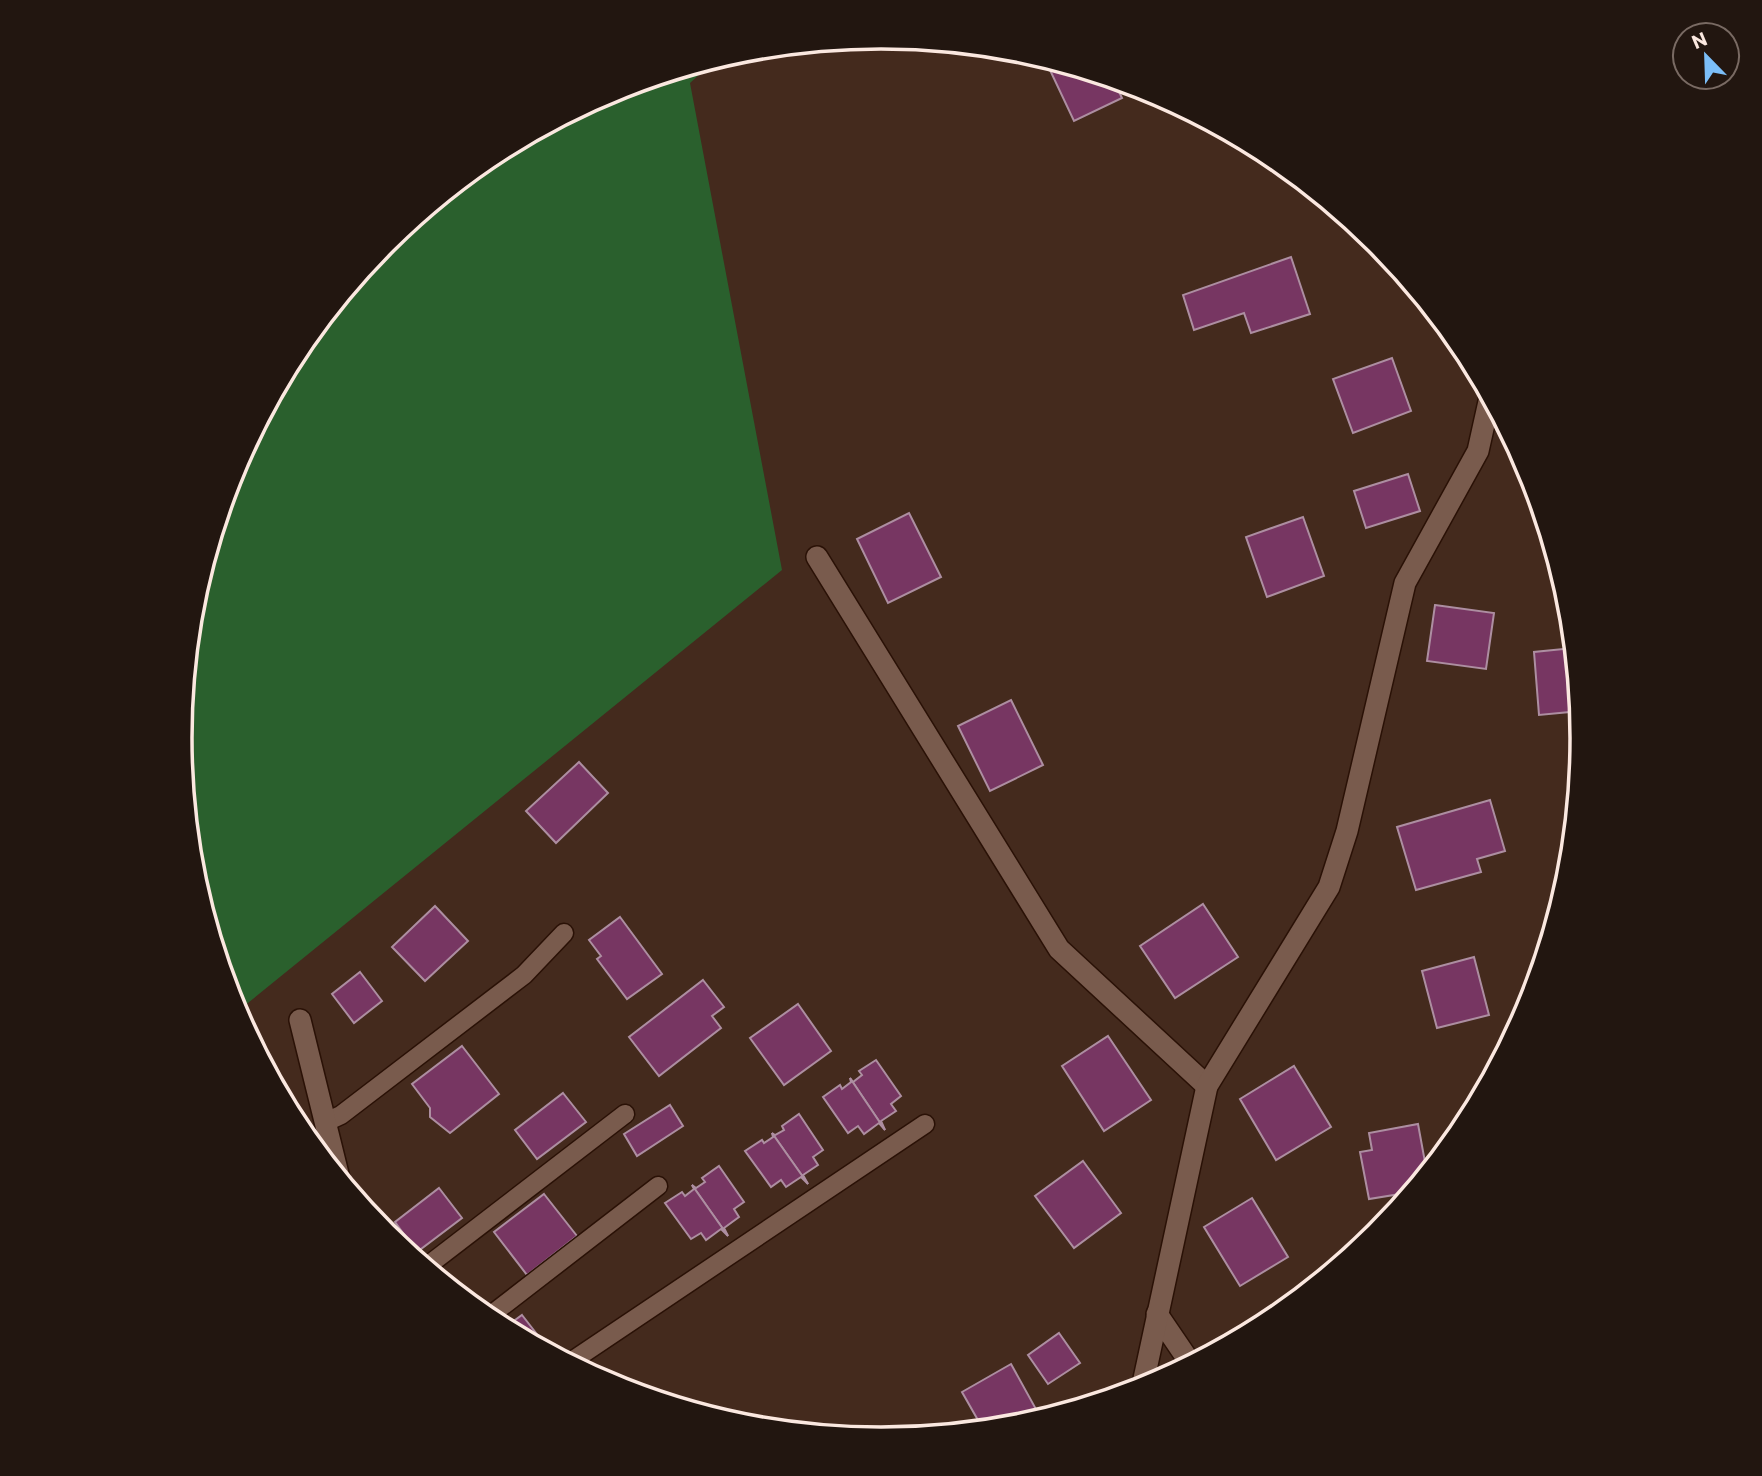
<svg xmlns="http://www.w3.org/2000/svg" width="1762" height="1476" viewBox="0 0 1762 1476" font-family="Commissioner,sans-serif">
<rect width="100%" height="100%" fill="#442a1d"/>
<path fill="#2a602d" d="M716 59 690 83 782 570 238 1011 239 1017 193 874 180 738 193 601 233 469 298 348 385 242 492 155 613 90Z"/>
<g fill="#773662" stroke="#ad8ea1" stroke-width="2">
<path d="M1060 63 1113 79 1122 98 1074 121 1049 68Z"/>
<path d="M1291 257 1310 314 1251 333 1244 313 1194 330 1183 295Z"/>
<path d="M1392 358 1411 411 1353 433 1333 379Z"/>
<path d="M1408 474 1420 511 1366 528 1354 491Z"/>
<path d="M909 513 941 577 888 603 857 539Z"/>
<path d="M1303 517 1324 576 1267 597 1246 537Z"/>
<path d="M1435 605 1494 613 1486 669 1427 661Z"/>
<path d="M1573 648 1580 711 1539 715 1534 652Z"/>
<path d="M1011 700 1043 765 990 791 958 726Z"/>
<path d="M579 762 608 793 556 843 526 811Z"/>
<path d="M1490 800 1505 851 1477 859 1481 872 1416 890 1397 827Z"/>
<path d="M1203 904 1238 957 1175 998 1140 946Z"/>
<path d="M435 906 468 941 425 981 392 947Z"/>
<path d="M620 917 662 974 627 999 597 959 601 956 589 940Z"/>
<path d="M1474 957 1489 1015 1437 1028 1422 971Z"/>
<path d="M360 972 382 1001 354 1023 332 994Z"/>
<path d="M703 980 724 1007 712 1016 721 1028 659 1076 629 1037Z"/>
<path d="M798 1004 831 1051 784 1085 750 1038Z"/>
<path d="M1108 1036 1151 1100 1104 1131 1062 1066Z"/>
<path d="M462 1046 499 1094 450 1133 430 1117V1108L412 1084Z"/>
<path d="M876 1060 901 1096 891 1104 896 1111 881 1121 885 1130 850 1078 853 1082 862 1075 859 1071Z"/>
<path d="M1294 1066 1331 1127 1276 1160 1240 1099Z"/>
<path d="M850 1078 885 1130 879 1123 864 1134 858 1126 848 1133 823 1097 840 1085 842 1089 851 1082Z"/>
<path d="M563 1093 586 1122 537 1159 515 1130Z"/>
<path d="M670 1105 683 1126 637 1156 624 1134Z"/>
<path d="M799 1114 823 1150 813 1157 818 1165 803 1175 808 1184 772 1133 775 1135 784 1130 782 1126Z"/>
<path d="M1418 1124 1427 1173 1412 1192 1369 1199 1360 1152 1372 1150 1369 1133Z"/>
<path d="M772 1133 808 1184 801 1177 786 1187 781 1180 771 1187 745 1151 762 1140 764 1143 773 1137Z"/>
<path d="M1083 1161 1121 1213 1074 1248 1035 1196Z"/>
<path d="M719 1166 744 1202 734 1209 739 1217 724 1228 728 1236 692 1185 696 1188 705 1182 702 1178Z"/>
<path d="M692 1185 728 1236 721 1229 706 1240 701 1233 691 1239 665 1203 682 1192 685 1196 694 1189Z"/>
<path d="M439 1188 462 1218 417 1252 395 1222Z"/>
<path d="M544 1194 577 1236 527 1275 494 1232Z"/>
<path d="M1252 1198 1288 1257 1240 1286 1204 1227Z"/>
<path d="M522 1315 543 1342 538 1346 504 1328Z"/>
<path d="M1059 1333 1080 1363 1048 1384 1028 1355Z"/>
<path d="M1011 1364 1037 1411 1009 1427 983 1429 962 1392Z"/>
</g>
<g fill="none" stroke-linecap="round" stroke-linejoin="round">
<g stroke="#2a1106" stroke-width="21">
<g id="service">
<path d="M326 1122 341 1115 524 975 564 933"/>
<path d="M426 1267 625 1114"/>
<path d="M487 1318 658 1186"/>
<path d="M569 1363 925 1124"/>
</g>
</g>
<g stroke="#2a1106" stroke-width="24">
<g id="minor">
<path d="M817 557 1059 949 1207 1086"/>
<path d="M300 1020 339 1178"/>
<path d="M1157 1314 1191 1364"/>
<path d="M1142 1388 1207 1086 1329 887 1347 831 1405 583 1478 451 1490 397"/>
</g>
</g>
<use href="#service" stroke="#795b4d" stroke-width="18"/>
<use href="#minor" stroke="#795b4d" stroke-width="21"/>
</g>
<path d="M0 0H1762V1476H0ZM192 738a689 689 0 1 1 1378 0a689 689 0 1 1-1378 0Z" fill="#221610" fill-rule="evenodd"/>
<path fill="none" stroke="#fbe8e0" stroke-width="3.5" d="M192 738a689 689 0 1 1 1378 0a689 689 0 1 1-1378 0Z"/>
<g transform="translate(1706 56) rotate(337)"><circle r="33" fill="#221610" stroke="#796a63" stroke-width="2"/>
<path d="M0-5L12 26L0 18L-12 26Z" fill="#7bbef8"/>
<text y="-10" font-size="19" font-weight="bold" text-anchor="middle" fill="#fbe8e0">N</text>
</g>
</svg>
